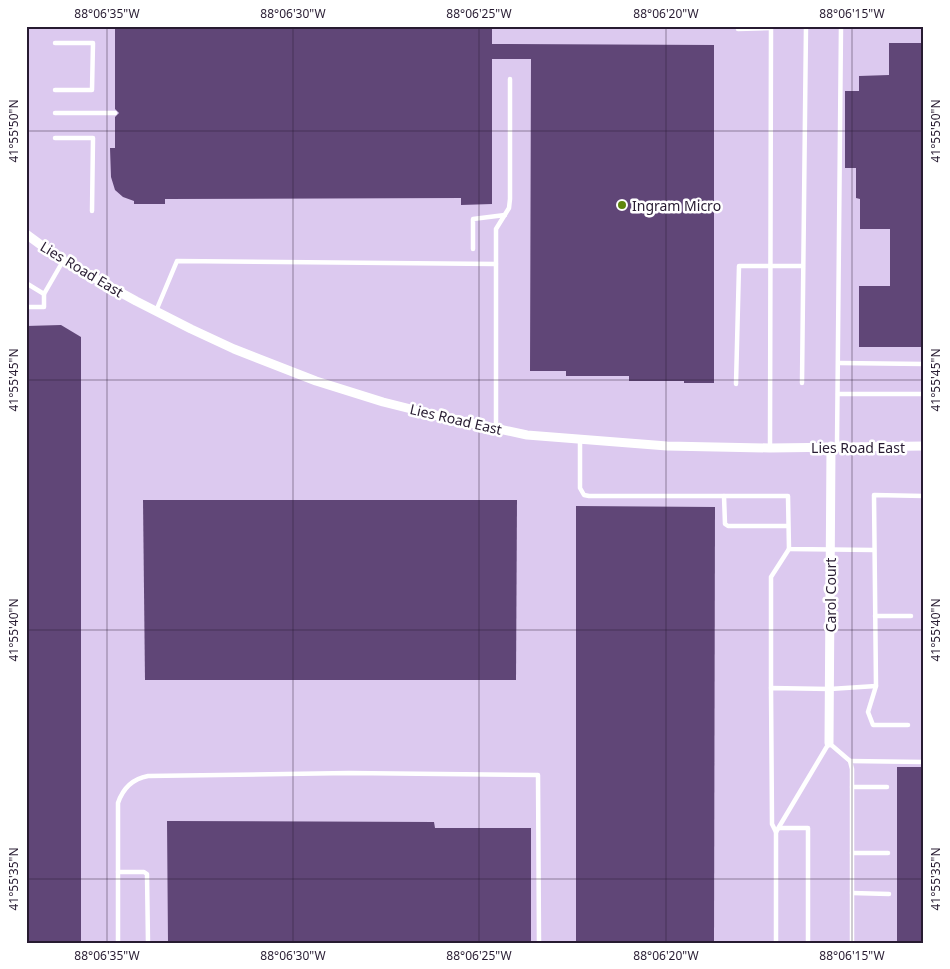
<svg xmlns="http://www.w3.org/2000/svg" width="950" height="969" viewBox="0 0 950 969" font-family="'Noto Sans',sans-serif">
<rect width="100%" height="100%" fill="#ead8fb"/>
<rect fill="#dcc9ef" x="26" y="26" width="898" height="917"/>
<g fill="#604677">
<path d="M115 26H492V44L714 45V383H684V381H629V376H566V371H530L531 59H492V204L461 205V198L165 199V204H134V201L123 197 115 190 111 177 110 148H115V117L119 113 115 109Z"/>
<path d="M889 43H924V347H859V286H890V229H860V199L856 198V168H845V91H859V76L889 75Z"/>
<path d="M61 325 81 337V943H26V326Z"/>
<path d="M143 500H517L516 680H145Z"/>
<path d="M576 506 715 507 714 943H576Z"/>
<rect x="897" y="767" width="27" height="176"/>
<path d="M167 821 434 822 435 828H531V943H168Z"/>
</g>
<g fill="none" stroke-linecap="round" stroke-linejoin="round">
<g stroke="#fff" stroke-width="4.5">
<path d="M738 26V29L771 28"/>
<path d="M55 43H93L92 90H55"/>
<path d="M55 113H115"/>
<path d="M55 138H93L92 211"/>
<path d="M473 249V219L505 215"/>
<path d="M26 283 44 294 63 261"/>
<path d="M26 307H44V294"/>
<path d="M156 311 177 261 496 264"/>
<path d="M839 363 924 364"/>
<path d="M802 383 806 26"/>
<path d="M736 384 739 266H803"/>
<path d="M838 394H924"/>
<path d="M496 428V229L509 208 510 199V79"/>
<path d="M580 440V488L584 495 589 496H788L789 549 874 550"/>
<path d="M837 446 841 26"/>
<path d="M770 448 771 26"/>
<path d="M724 496 725 524 728 526H788"/>
<path d="M875 616H911"/>
<path d="M771 688V577L789 549"/>
<path d="M908 725H873L868 712 876 686 874 495 924 496"/>
<path d="M850 761 924 762"/>
<path d="M852 787H887"/>
<path d="M779 828H808V943"/>
<path d="M776 832 772 824 771 688 830 689 876 686"/>
<path d="M852 853H888"/>
<path d="M118 872H144L147 874 148 943"/>
<path d="M852 893 889 894"/>
<path d="M118 943V803C123 788 132 779 148 776L349 773 538 775 539 943"/>
<path d="M776 943V832L829 743 850 761 852 769V943"/>
</g>
<g stroke="#fff" stroke-width="9">
<path d="M26 234 60 259 136 301 191 329 234 349 316 381 383 402 443 417 527 435 667 446 770 448 924 446"/>
<path d="M829 743 831 446"/>
</g>
</g>
<path fill="none" stroke="#271b31" stroke-width="1" stroke-opacity="0.45" d="M107 26V943M293 26V943M479 26V943M666 26V943M852 26V943M26 131H924M26 380H924M26 630H924M26 879H924"/>
<circle fill="#5f860e" stroke="#fff" stroke-width="2" cx="622" cy="205" r="5"/>
<g text-anchor="middle" dominant-baseline="central" stroke-width="5" stroke-linejoin="round" paint-order="stroke">
<g font-size="14" fill="#271b31" stroke="#fff" text-anchor="start">
<text x="632" y="205">Ingram Micro</text>
</g>
<g font-size="14" fill="#271b31" stroke="#fff">
<text transform="translate(82 269) rotate(31)">Lies Road East</text>
<text transform="translate(456 419) rotate(13)">Lies Road East</text>
<text x="858" y="447">Lies Road East</text>
<text transform="translate(830 595) rotate(-90)">Carol Court</text>
</g>
</g>
<rect width="950" height="969" fill="none" stroke="#ffffff" stroke-width="55"/>
<rect x="28" y="28" width="894" height="914" fill="none" stroke="#271b31" stroke-width="2"/>
<g font-size="12" text-anchor="middle" fill="#271b31">
<text x="107" y="18">88°06'35"W</text>
<text x="293" y="18">88°06'30"W</text>
<text x="479" y="18">88°06'25"W</text>
<text x="666" y="18">88°06'20"W</text>
<text x="852" y="18">88°06'15"W</text>
<text transform="translate(14 131) rotate(-90)" y="4">41°55'50"N</text>
<text transform="translate(936 131) rotate(-90)" y="4">41°55'50"N</text>
<text transform="translate(14 380) rotate(-90)" y="4">41°55'45"N</text>
<text transform="translate(936 380) rotate(-90)" y="4">41°55'45"N</text>
<text transform="translate(14 630) rotate(-90)" y="4">41°55'40"N</text>
<text transform="translate(936 630) rotate(-90)" y="4">41°55'40"N</text>
<text transform="translate(14 879) rotate(-90)" y="4">41°55'35"N</text>
<text transform="translate(936 879) rotate(-90)" y="4">41°55'35"N</text>
<text x="107" y="960">88°06'35"W</text>
<text x="293" y="960">88°06'30"W</text>
<text x="479" y="960">88°06'25"W</text>
<text x="666" y="960">88°06'20"W</text>
<text x="852" y="960">88°06'15"W</text>
</g>
</svg>
